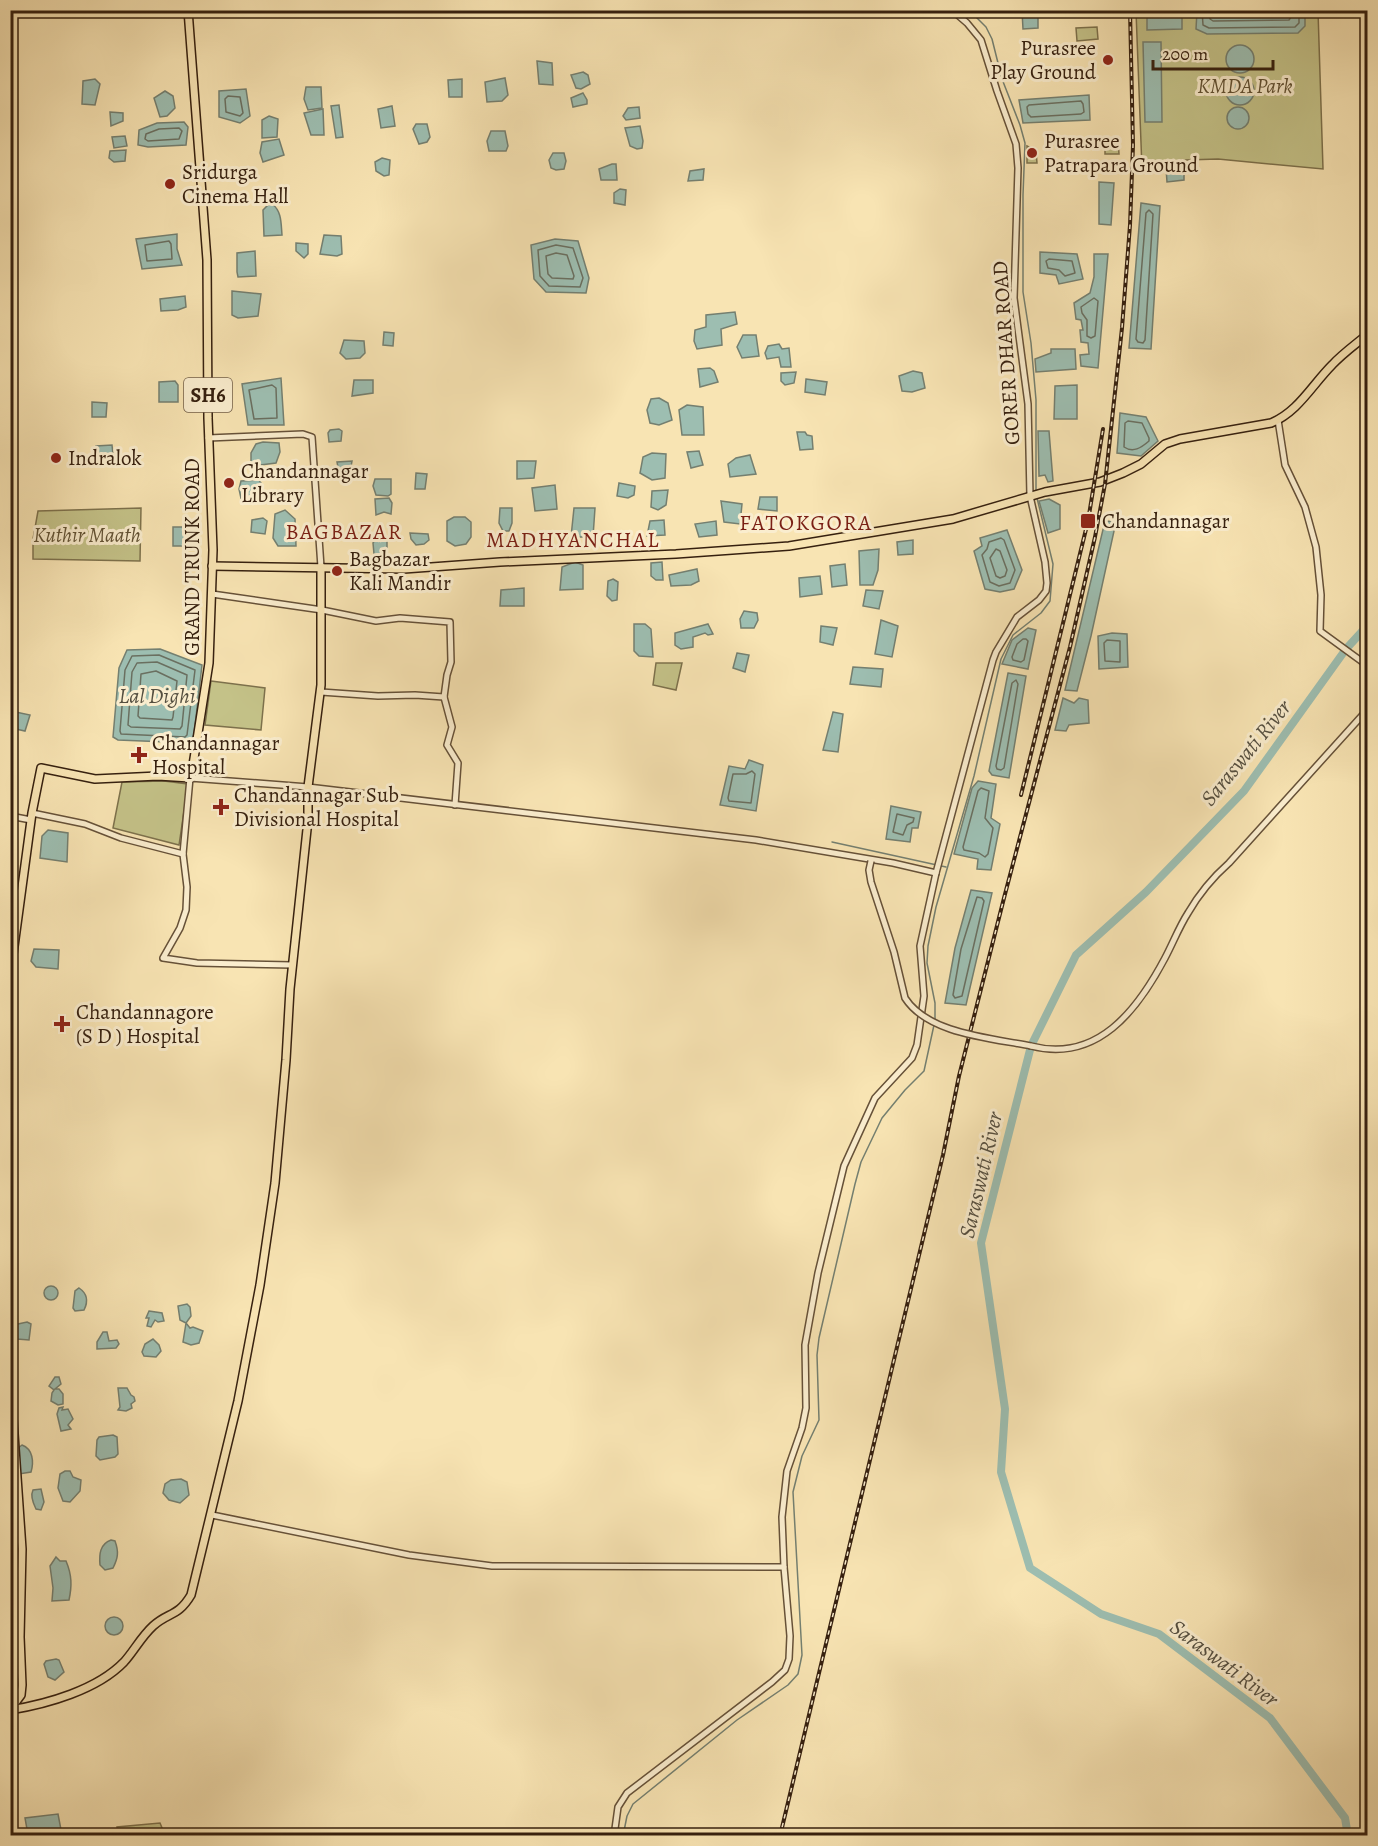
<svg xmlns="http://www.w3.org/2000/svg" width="1378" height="1846" viewBox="0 0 1378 1846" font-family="Alegreya,serif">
<rect width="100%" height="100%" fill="#f8e4b3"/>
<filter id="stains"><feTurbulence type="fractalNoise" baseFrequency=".00333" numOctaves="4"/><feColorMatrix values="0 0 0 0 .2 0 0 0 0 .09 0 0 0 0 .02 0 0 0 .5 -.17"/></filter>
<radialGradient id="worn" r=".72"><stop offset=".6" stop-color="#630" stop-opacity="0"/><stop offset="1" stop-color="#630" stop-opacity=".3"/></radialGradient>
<g fill="#c4c288" stroke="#7d714c" stroke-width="1.5">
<path d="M1136 11H1318L1323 169 1218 159 1186 160 1142 169Z"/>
<path d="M1097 27 1098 39 1077 41 1076 28Z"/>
<path d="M1105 140H1118L1119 154H1105Z"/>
<path d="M1027 146 1036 151 1037 163H1027Z"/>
<path d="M141 508 140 561 33 559V539L38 511Z"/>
<path d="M656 663H682L676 690 653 685Z"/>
<path d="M211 681 265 688 261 730 205 725Z"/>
<path d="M164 781 188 784 179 845 113 828 122 782Z"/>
<path d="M160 1823 165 1835H118L117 1827Z"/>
</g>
<g fill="#9dbeb1" stroke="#747f70" stroke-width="1.5">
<path d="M1022 11H1038V28L1023 29Z"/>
<path d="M1147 11H1182V29L1147 30Z"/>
<path d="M1197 11H1305V26L1298 33 1207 34 1196 29Z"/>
<path d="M1143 42H1161L1162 122H1145Z"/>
<circle cx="1240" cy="59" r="14"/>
<path d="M537 61 552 63 553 85 539 84Z"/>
<path d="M583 72 588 75 590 84 581 89 576 88 571 75Z"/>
<circle cx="1240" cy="91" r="14"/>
<path d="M505 78 508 95 502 101 487 102 485 82Z"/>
<path d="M95 79 100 84 95 105 82 104 83 81Z"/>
<path d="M462 79V97H449L448 80Z"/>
<path d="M306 87H321L322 108 308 110 304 99Z"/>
<path d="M246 89 250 116 240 123 219 117V91Z"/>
<path d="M165 91 173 96 175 108 167 116 160 117 154 98Z"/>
<path d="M583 93 587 100V104L573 107 571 98Z"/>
<path d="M1089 95 1090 120 1023 123 1019 100Z"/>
<path d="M339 105 343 137 336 138 331 106Z"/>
<path d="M392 106 395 126 381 128 378 109Z"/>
<path d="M639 107 640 118 626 120 623 116 628 108Z"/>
<circle cx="1238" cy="118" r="11"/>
<path d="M323 109 324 135H311L304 113Z"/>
<path d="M110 112 123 113V121L111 126Z"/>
<path d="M269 116 278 119 277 137 262 138V120Z"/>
<path d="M184 122 188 127 186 145 148 147 138 145 139 130 157 123Z"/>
<path d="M416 124H427L430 137 427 142 419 144 413 129Z"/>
<path d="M640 126 643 141 642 148 637 149 630 146 625 128Z"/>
<path d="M491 131H505L508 146 506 151H489L487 141Z"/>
<path d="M125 136 127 146 114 148 112 137Z"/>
<path d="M279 139 284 155 263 162 260 153 262 142Z"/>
<path d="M126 150 125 161 114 162 109 158 110 151Z"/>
<path d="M553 153H564L566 161 564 169 556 170 551 168 549 160Z"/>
<path d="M382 158 390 160 389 175 384 176 376 171 375 162Z"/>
<path d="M612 164H616L617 180H601L599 169Z"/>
<path d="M1184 165V180L1167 182 1166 168Z"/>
<path d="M704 169 703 180 688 181 690 171Z"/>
<path d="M1099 182 1114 183 1111 225 1099 224Z"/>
<path d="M620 189 626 190 625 205 614 203V193Z"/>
<path d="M1141 203 1160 206 1151 349 1129 348Z"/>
<path d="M272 204C282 211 281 224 282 235L264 236 263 210 268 205Z"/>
<path d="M177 234V249L182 265 142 269 136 239Z"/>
<path d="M324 235 341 236 342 254 337 256 320 254Z"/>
<path d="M555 239 578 241 589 278 586 293 546 292 534 279 531 245Z"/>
<path d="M296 243 308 244V254L304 258 296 251Z"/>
<path d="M255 251 256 276 238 277 237 272V253Z"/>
<path d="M1040 252 1077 254 1083 279 1059 284 1056 275 1040 273Z"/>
<path d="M1094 254H1108L1098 368 1081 366 1080 355 1089 354 1088 343 1081 342 1080 330H1083L1081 320 1076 319 1074 303 1090 293 1094 277Z"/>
<path d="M232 291 261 294 258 316 238 318 232 315Z"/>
<path d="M185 296 186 307 178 310 161 311 160 299Z"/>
<path d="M735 312 737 324 721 329 722 345 697 349 694 341 695 330 706 327V315Z"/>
<path d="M384 332 394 333 393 346 383 345Z"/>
<path d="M743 335H756L759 356 742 358 737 347Z"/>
<path d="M344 340 364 341 365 353 360 358 346 359 340 353Z"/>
<path d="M779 344 782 349 789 348 791 367H781L779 357 767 359 765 353 768 346Z"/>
<path d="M1051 349H1075L1076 369 1036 372 1035 359 1051 353Z"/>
<path d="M710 368 714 371 718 382 700 387 698 369Z"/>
<path d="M913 371 922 373 925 388 912 392 902 391 899 376Z"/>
<path d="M796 372 794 383 785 385 781 381V373Z"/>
<path d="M281 378 284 425H248L242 384Z"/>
<path d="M806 379 827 382 825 395 805 392Z"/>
<path d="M354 380H373V393L352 396Z"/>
<path d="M175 381 178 385V402H159V382Z"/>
<path d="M1077 385V419H1054L1055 386Z"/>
<path d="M659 398 668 403 672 420 659 425 650 423 647 410 651 399Z"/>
<path d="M92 402 107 403 106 417H92Z"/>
<path d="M687 405 703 407 704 435H682L679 410Z"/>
<path d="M1120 413 1146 417 1158 441 1141 456 1117 453Z"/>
<path d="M339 429 342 431 341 441 329 442 328 433 330 430Z"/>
<path d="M1038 431H1049L1053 481 1048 482 1045 475 1039 476Z"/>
<path d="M797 432H805L807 435 812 436 813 449 800 450Z"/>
<path d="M263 442 279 443 280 452 276 463 251 466V453L256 444Z"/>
<path d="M112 445 114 464 97 465 96 446Z"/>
<path d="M699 451 703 465 691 468 687 452Z"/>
<path d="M652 453 666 454 665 478 652 480 640 473 643 457Z"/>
<path d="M750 455 756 474 730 477 728 464 736 458Z"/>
<path d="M352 461 350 472 342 474 339 472 337 462Z"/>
<path d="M517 461H536L534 478 517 479Z"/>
<path d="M416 473 427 474 425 489H415Z"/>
<path d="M375 479H391V494L388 496 376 495 373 486Z"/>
<path d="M259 480 263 486 264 498 251 503H242L239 489 241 481Z"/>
<path d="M619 483 635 486 634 495 628 498 617 496Z"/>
<path d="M555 485 557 509 535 511 532 488Z"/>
<path d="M668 490 666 505 658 510 651 507 652 491Z"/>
<path d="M760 497H777V511L758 509Z"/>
<path d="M389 498 392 503 391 514 384 512 376 515 375 499Z"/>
<path d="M1049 499 1060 505V529L1048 533 1039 501Z"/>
<path d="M721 501 742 504 740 524 724 522Z"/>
<path d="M500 508H512V523L509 531H503L499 523Z"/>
<path d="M574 508H595L593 537H571Z"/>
<path d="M285 510 295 519 296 546H278L273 538 275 514Z"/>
<path d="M454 517H465L471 522V537L466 544 455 546 447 541V521Z"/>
<path d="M263 518 267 521 265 534 251 532 252 520Z"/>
<path d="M664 520 665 535 647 536 650 521Z"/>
<path d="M716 521 717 535 699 537 695 524Z"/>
<path d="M1105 521 1116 522 1091 636 1077 691 1065 690Z"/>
<rect x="173" y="527" width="22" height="19"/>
<path d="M1007 530 1022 570 1014 589 1000 592 985 589 974 551 982 546 980 538Z"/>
<path d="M410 533 428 534 429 540 424 544 416 545 411 539Z"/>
<path d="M387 537V554H374L373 543 376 538Z"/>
<path d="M913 540V554L898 555 897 542Z"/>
<path d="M879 549 878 570 873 585H860L859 551Z"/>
<path d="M575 562 583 565V589L560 590 562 567Z"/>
<path d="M662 562 663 580H656L651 576V563Z"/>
<path d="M845 564 847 585 832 587 830 566Z"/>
<path d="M697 569 699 581 691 585 671 586 669 575Z"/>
<path d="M820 576 822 594 800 597 799 578Z"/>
<path d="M613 579 618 582 617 600 612 601 607 596 608 581Z"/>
<path d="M524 588V606H500L501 590Z"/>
<path d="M866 590 883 591 879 609 863 606Z"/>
<path d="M744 611 757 613 758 620 754 628H741L740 619Z"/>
<path d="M881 620 898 626 892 657 875 654Z"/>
<path d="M634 624H645L651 629 653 657 639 656 634 651Z"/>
<path d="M708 624 713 634 708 635 705 633 693 637V647L681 649 675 645V633Z"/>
<path d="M821 626 837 628 833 645 820 642Z"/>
<path d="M1028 628 1036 630 1028 669 1002 664 1012 640Z"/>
<path d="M1112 633 1127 634 1128 667 1099 669 1098 636Z"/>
<path d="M160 649 202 665 194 734 191 743 118 740 113 737 119 668 127 650Z"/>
<path d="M737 653 749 655 745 672 733 668Z"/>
<path d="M853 667 883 669 881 687 850 684Z"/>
<path d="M1008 673 1026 676 1009 778 992 775 989 771Z"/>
<path d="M1063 698 1074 703 1079 698 1088 700 1089 723 1069 725 1066 731 1055 730Z"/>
<path d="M11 711 30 715 25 731 11 728Z"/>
<path d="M833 712 843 714 838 752 823 750Z"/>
<path d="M749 760 763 765 756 811 720 805 729 766 745 769Z"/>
<path d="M978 781 996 784 991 818 1000 824 991 870 977 869 978 859 954 854 972 788Z"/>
<path d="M891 806 921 812 918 828H912L910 842 886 839Z"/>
<path d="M48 830 68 833 67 862 40 858 42 836Z"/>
<path d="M971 890 992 893 966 1005 945 1003 955 948Z"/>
<path d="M34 949 59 950 58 969 36 967 31 961Z"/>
<circle cx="51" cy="1293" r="7"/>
<path d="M79 1288C88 1294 88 1302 84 1310L75 1311 73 1308 75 1291Z"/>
<path d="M187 1304 190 1307 191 1316 186 1323 190 1328 193 1327 203 1331 199 1343 191 1345 183 1342 186 1323 180 1320 178 1306Z"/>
<path d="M149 1311 162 1313 164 1321 158 1322 155 1320 151 1327 147 1326 149 1318H146Z"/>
<path d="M27 1322 31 1324 29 1340 17 1339 12 1328 18 1324Z"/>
<path d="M103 1332H107L109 1341 117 1340 119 1344 116 1348 97 1349V1342Z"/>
<path d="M153 1339 159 1345 161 1351 156 1357 144 1356 142 1352 145 1344Z"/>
<path d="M55 1377H59L61 1384 55 1389H59L63 1394V1404L58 1405 51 1401 52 1393 54 1390 49 1386Z"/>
<path d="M118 1388H127L131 1395 134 1397 135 1401 131 1404 132 1408 126 1411 118 1410 120 1407Z"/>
<path d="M63 1407 62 1410 68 1409 73 1419 68 1425 71 1429 61 1431 57 1414 59 1408Z"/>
<path d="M113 1435 117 1437 118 1454 115 1457 100 1460 96 1456 97 1440 99 1437Z"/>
<path d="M22 1445C33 1449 34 1462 31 1472L19 1474 17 1449Z"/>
<path d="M65 1471H70L73 1477 81 1480 80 1491 70 1502 63 1501 58 1488 60 1474Z"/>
<path d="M181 1479 187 1482 189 1495 180 1503 169 1500 163 1493 165 1484 171 1480Z"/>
<path d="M41 1489 44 1502 41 1510 36 1509C33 1503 30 1496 33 1490Z"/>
<path d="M111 1540 115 1541C119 1552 118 1558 113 1568L105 1570 100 1565C99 1554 100 1544 111 1540Z"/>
<path d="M56 1557 60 1561H66C72 1575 72 1586 69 1600L52 1601 53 1588 50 1566Z"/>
<circle cx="114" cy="1626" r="9"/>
<path d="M56 1659 59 1660 64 1672 55 1680 48 1677 44 1664 46 1661Z"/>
<path d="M58 1814 62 1835H28L25 1818Z"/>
</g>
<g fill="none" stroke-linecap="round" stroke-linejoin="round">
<g stroke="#6a6f60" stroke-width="1.5">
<path d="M1202 10 1203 25 1209 28 1295 27 1299 23V10"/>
<path d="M1210 10V19L1213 21 1289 20 1291 17V10"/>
<path d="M1219 10H1281"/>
<path d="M228 96 240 97 243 113 240 116 226 112 225 99Z"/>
<path d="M1081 101 1083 104 1084 112 1081 114 1031 117 1028 114 1027 107 1029 105Z"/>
<path d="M179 128 182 131 179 139 148 141 145 139 146 134 159 129Z"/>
<path d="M1149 210 1153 214 1145 340 1143 343 1138 342 1136 339 1146 213Z"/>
<path d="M169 241 171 244 172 259 147 261 145 245Z"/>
<path d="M556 245 573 248 583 278 580 287 549 286 540 276 538 250Z"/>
<path d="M556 253 567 255 574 276 573 279 552 278 548 274 546 256Z"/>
<path d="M1049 259 1072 261 1075 273 1065 276 1059 270 1048 268 1046 261Z"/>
<path d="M1094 298 1098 301 1095 336 1091 338 1087 336V320L1082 313 1081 307Z"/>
<path d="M272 385 276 388 277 418 254 419 249 390Z"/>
<path d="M1128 421 1142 423 1149 438V441C1141 448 1133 453 1124 447L1125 423Z"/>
<path d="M1001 538 1004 540 1015 570 1010 583 999 586 990 582 982 555 987 549 989 542Z"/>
<path d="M996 549 1000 551 1007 570 1005 576 1000 578 996 576 990 558Z"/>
<path d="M1023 639H1026L1028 641 1024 660 1021 662 1013 660 1012 657 1017 644Z"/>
<path d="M1107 640 1120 641V662L1105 661 1104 643Z"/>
<path d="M159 655 195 670 187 735 185 737 121 734 120 731 125 670 132 656Z"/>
<path d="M157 662 187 675 182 726 180 729 131 727 128 725 132 672 137 663Z"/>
<path d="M156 671 177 681 173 717 172 720 140 718 138 716 141 674Z"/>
<path d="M1016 680 1018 684 1004 768 1001 770 997 769 996 766 1012 683Z"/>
<path d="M752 771 755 774 751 803 729 801 728 798 733 774H746Z"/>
<path d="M981 788 989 791 985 818 993 828 988 854 985 857 979 853 964 850 963 847 978 791Z"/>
<path d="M897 814 914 818 913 822 907 825 903 835 893 832Z"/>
<path d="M977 897 982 898 984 901 962 996 955 998 953 995 961 949Z"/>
</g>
<g stroke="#747f70" stroke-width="1.5">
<path d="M969 10 986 27 992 39 1002 79 1020 125 1025 143 1023 195V292L1031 343 1036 400V491"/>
<path d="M832 842 946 867"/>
<path d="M935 1020V1003L927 963 928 946 936 907 974 776 1001 659 1013 635 1041 613 1050 601 1053 564 1037 498"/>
<path d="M623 1836 627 1816 633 1804 737 1720 788 1685 798 1674 802 1655 793 1492 802 1456 819 1420 817 1355 819 1338 855 1184 861 1162 882 1118 905 1090 924 1071 934 1025"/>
</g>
<path stroke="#9dbeb1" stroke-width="8" d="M1348 1836 1345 1818 1270 1718 1159 1634 1101 1614 1030 1568 1001 1472 1005 1409 981 1243 1031 1046 1076 955 1146 892 1244 791 1346 649 1368 625"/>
<g stroke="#665138" stroke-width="8">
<g id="minor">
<path d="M1278 420 1285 465 1305 507 1316 547 1321 595 1320 631 1368 666"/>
<path d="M208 438 303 434 312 437 321 567"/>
<path d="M212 594 322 610 376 621 400 618 450 622 451 662 447 675 444 697 452 727 447 745 458 763 455 805"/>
<path d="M321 692 378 696 415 695 444 697"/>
<path d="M32 813 85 824 121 838 183 854"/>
<path d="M10 816 31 820"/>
<path d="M292 965 197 963 163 958 180 928 186 910 187 887 183 854 190 778 308 787 756 840 893 863 936 873"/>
<path d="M1031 1046C1097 1063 1137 1011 1165 958 1173 943 1179 927 1188 913 1199 894 1212 878 1229 863L1368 709"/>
<path d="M212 1515 409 1555 492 1566 784 1567"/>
<path d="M614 1836 618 1807 627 1793 772 1682 785 1670 789 1659 790 1636 784 1567 782 1517 787 1471 802 1428 806 1408 805 1345 818 1273 844 1166 875 1098 912 1058 917 1045 924 996 920 946 936 873 993 660 996 652 1017 617 1039 600 1046 591 1047 583 1045 562 1030 496 1028 404 1014 298 1018 168 1016 144 997 91 981 40 967 23 952 10"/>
</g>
</g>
<g stroke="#36200f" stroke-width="10">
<g id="major">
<path d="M212 566 404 569 500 562 676 554 789 546 953 519 1045 492 1100 482 1123 473 1141 464 1165 444 1180 439 1271 423C1298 412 1312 385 1332 365 1342 354 1356 344 1368 334"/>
<path d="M10 976 32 813 41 768 95 779 158 776 190 778 193 765 209 663 213 550 208 418 207 260 188 10"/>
<path d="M10 1376 22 1549 20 1637 22 1685 21 1695 10 1710"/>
<path d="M10 1710C47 1704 97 1690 124 1662 134 1651 141 1637 153 1626 168 1612 178 1617 191 1595L238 1401 260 1285 275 1183 286 1060 290 989 308 820V787L321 685V567"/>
</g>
</g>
<use href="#minor" stroke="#faedce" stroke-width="5"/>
<use href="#major" stroke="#f8e4b3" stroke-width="7"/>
<g stroke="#36200f" stroke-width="4">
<g id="rail">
<path d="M1021 795 1088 521 1103 429"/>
<path d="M780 1836 943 1155 959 1076 1004 898 1070 647 1095 537 1105 484 1122 328 1130 225 1133 145 1130 10"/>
</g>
</g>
<use href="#rail" stroke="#faedce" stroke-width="1.5" stroke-dasharray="4.5" stroke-linecap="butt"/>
<g stroke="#665138" stroke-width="8" stroke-linecap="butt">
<path id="minor-bridge" d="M871 861 869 870 871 882 894 952 905 998C928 1034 991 1038 1031 1046"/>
</g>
<use href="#minor-bridge" stroke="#faedce" stroke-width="5"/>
</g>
<g fill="#8f2418" stroke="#faedce" stroke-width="2">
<circle cx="1108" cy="60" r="6"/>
<circle cx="1032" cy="153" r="6"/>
<circle cx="170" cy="184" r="6"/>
<circle cx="56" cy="458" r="6"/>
<circle cx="229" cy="483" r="6"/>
<rect x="1080" y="513" width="16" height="16" rx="3"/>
<circle cx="337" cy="571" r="6"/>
<path d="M136 746h6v6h6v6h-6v6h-6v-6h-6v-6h6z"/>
<path d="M218 798h6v6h6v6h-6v6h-6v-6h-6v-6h6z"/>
<path d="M59 1015h6v6h6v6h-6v6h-6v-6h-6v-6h6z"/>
</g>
<g text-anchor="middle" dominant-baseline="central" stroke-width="6" stroke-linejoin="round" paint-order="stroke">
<rect fill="#faedce" stroke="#715e48" stroke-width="1.5" x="184" y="378" width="48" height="34" rx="4.5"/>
<g font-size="20" font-weight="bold" fill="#36200f">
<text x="208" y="395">SH6</text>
</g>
<g font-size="21" fill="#36200f" stroke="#faedce" text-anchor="start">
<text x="1096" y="48" text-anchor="end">Purasree<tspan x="1096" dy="24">Play Ground</tspan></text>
<text x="1044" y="141">Purasree<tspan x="1044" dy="24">Patrapara Ground</tspan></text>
<text x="182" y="172">Sridurga<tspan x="182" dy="24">Cinema Hall</tspan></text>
<text x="68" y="458">Indralok</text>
<text x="241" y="471">Chandannagar<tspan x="241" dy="24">Library</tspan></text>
<text x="1102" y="521">Chandannagar</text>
<text x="349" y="559">Bagbazar<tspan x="349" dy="24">Kali Mandir</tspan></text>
<text x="152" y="743">Chandannagar<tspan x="152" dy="24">Hospital</tspan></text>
<text x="234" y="795">Chandannagar Sub<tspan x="234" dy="24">Divisional Hospital</tspan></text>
<text x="76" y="1012">Chandannagore<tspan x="76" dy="24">(S D ) Hospital</tspan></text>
</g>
<g font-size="21" font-style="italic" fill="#615133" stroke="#faedce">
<text x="1245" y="86">KMDA Park</text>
<text x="87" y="535">Kuthir Maath</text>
</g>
<g font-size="21" fill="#36200f" stroke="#faedce">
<text transform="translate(1006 353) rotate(-94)">GORER DHAR ROAD</text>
<text transform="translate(192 557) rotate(-90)">GRAND TRUNK ROAD</text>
</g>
<g font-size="22" letter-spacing="1.5" fill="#7a1f14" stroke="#faedce">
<text x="806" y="523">FATOKGORA</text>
<text x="344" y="532">BAGBAZAR</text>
<text x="573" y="540">MADHYANCHAL</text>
</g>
<g font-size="22" font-style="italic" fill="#554f40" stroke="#faedce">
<text x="157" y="696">Lal Dighi</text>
<text transform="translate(1246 753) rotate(-51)">Saraswati River</text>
<text transform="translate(981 1175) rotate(-77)">Saraswati River</text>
<text transform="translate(1224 1663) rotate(37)">Saraswati River</text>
</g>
</g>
<rect width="1378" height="1846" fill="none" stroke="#f8e4b3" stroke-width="36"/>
<rect x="12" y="12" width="1354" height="1822" fill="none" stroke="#36200f" stroke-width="3"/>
<rect x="18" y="18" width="1342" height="1810" fill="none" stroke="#36200f" stroke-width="1.5"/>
<path d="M1153 60v9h120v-9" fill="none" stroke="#36200f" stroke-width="3"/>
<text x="1162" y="60" font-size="18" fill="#36200f" stroke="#faedce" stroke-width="4.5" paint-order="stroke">200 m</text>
<rect width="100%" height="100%" filter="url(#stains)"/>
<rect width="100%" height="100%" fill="url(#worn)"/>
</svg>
